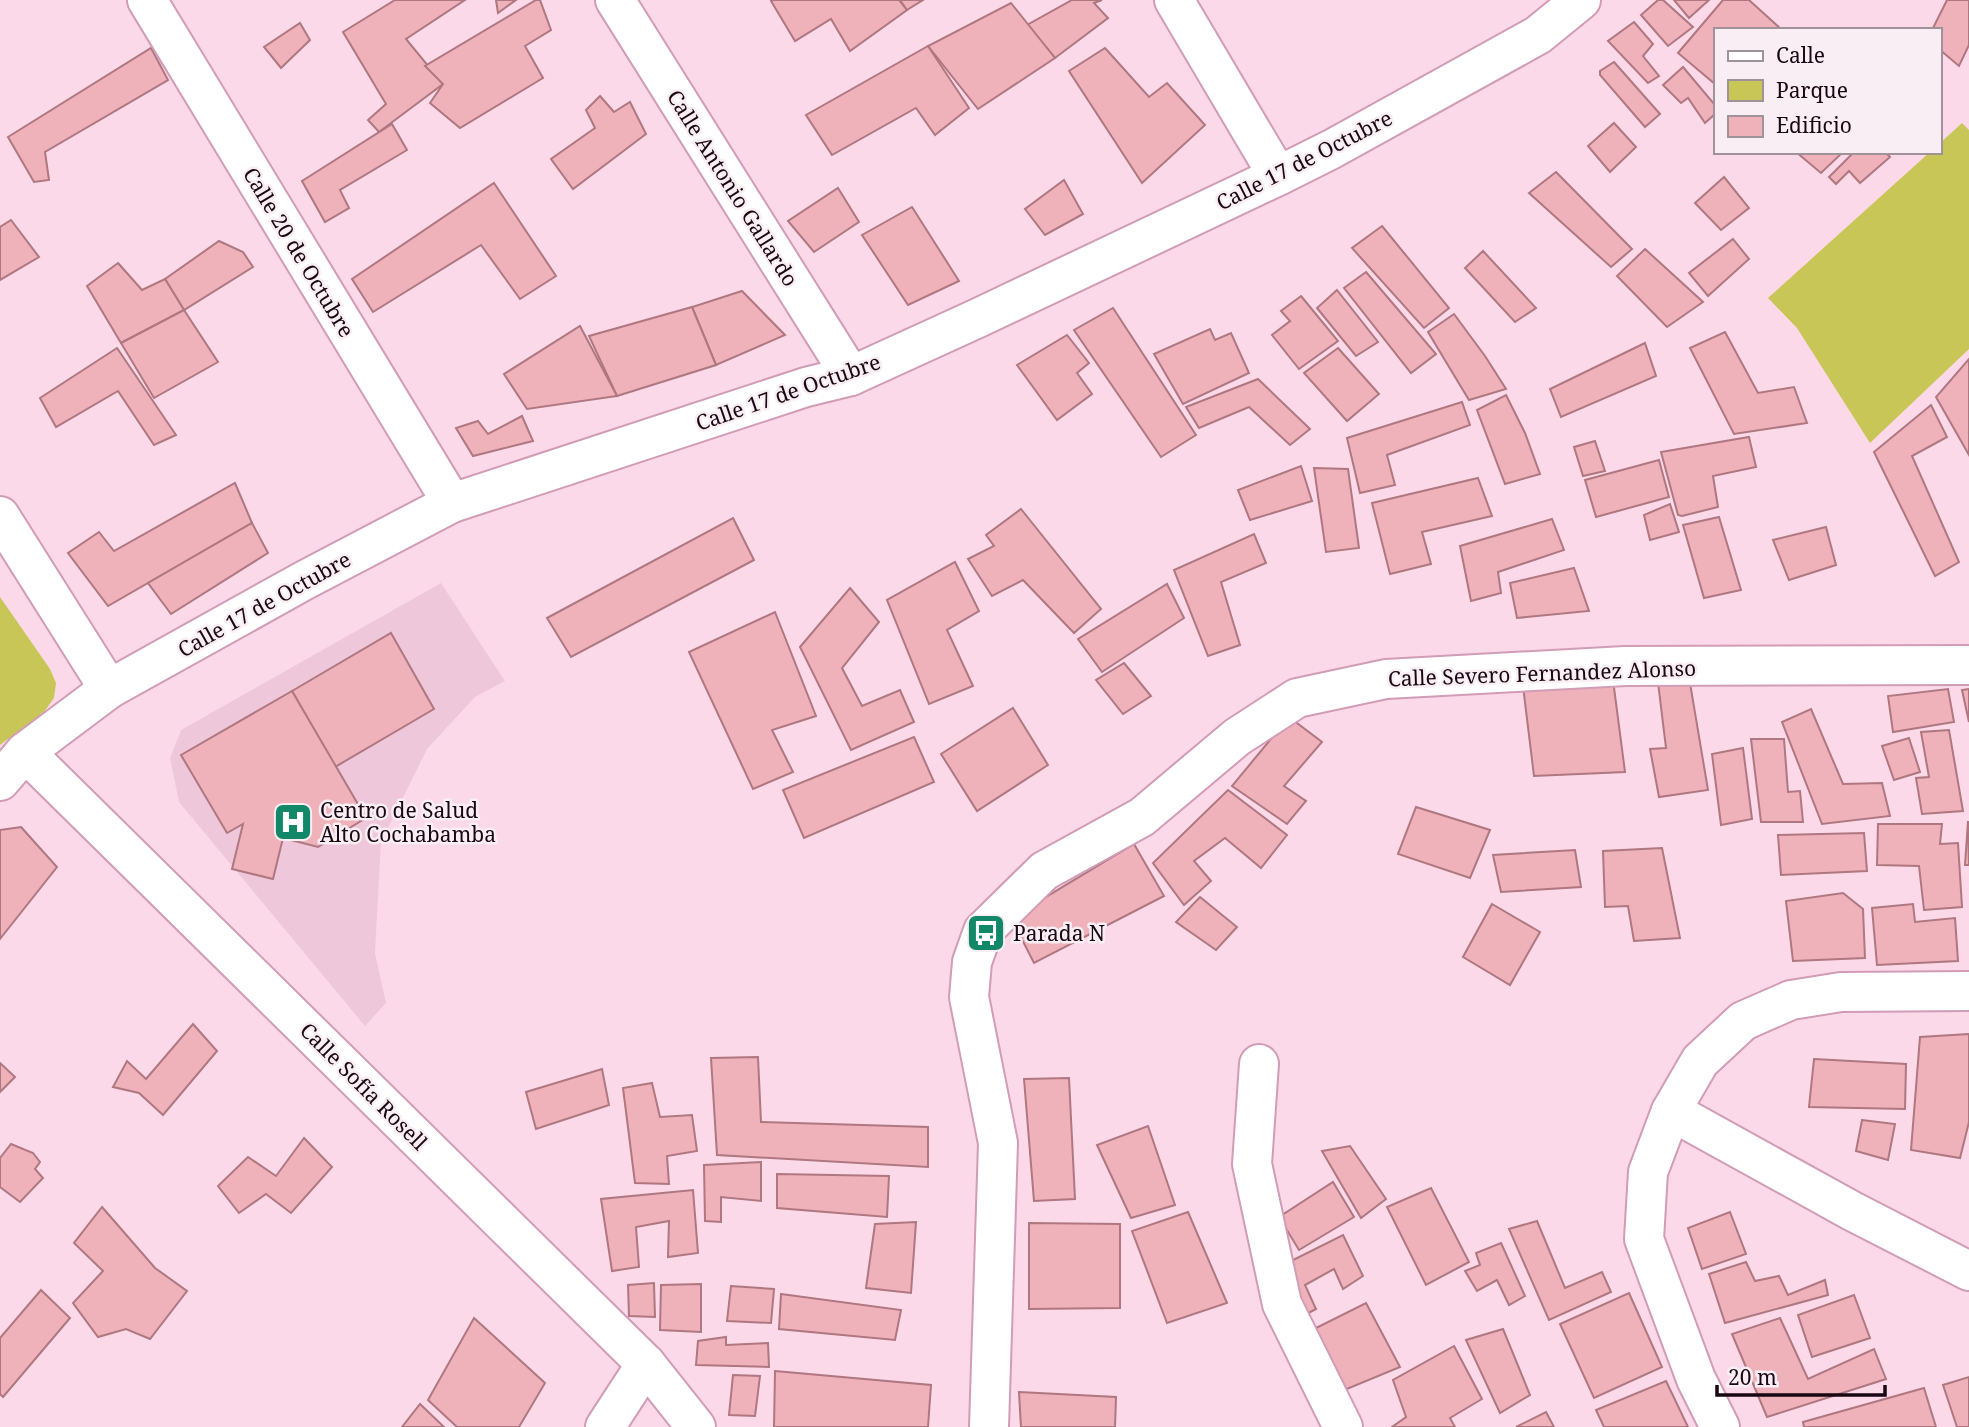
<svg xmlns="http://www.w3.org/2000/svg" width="1969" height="1427" viewBox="0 0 1969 1427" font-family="'Noto Serif',serif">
<rect width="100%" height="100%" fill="#fcd9e9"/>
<path fill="#eec8da" d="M441 583 505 681 475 697 427 749 381 842 375 953 386 1003 365 1026 179 802 170 758 181 730Z"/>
<g fill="#c7c656">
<path d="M1962 123 1969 130V349L1870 443 1797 328 1768 298 1930 152H1939V144Z"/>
<path d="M0 597 50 669 56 683 54 698 44 712 0 745Z"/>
</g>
<g fill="#efb2bb" stroke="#af7780" stroke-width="2">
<path d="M395 0H465L406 39 443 84 379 132 368 120 386 104 343 32Z"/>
<path d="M496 0H516L498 13Z"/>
<path d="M536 0H540L551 30 525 46 543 78 460 128 430 103 443 84 425 66Z"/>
<path d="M773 0H899L907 10 850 51 831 19 795 41 771 1Z"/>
<path d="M900 0H923L907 10Z"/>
<path d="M1072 0H1102L1094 3 1108 18 1055 58 1027 25Z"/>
<path d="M1658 0H1663L1693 27 1668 46 1641 15Z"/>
<path d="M1674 0H1709L1689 18Z"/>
<path d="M1723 0H1749L1782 30H1715V84L1678 53Z"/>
<path d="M1947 0H1969V45L1959 66 1939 49V30H1932Z"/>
<path d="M1011 3 1055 58 978 109 928 46Z"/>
<path d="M1634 22 1653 44 1643 56 1659 76 1648 83 1608 41Z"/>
<path d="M300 23 310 40 281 68 264 47Z"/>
<path d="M928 46 969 108 935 135 916 108 832 155 806 115Z"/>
<path d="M151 48 168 80 45 152 49 180 34 182 8 137Z"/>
<path d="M1105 48 1149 97 1167 83 1205 125 1142 183 1069 71Z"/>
<path d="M1614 62 1660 114 1645 127 1600 75V71Z"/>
<path d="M1683 67 1715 105V114L1705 123 1688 98 1681 103 1663 85Z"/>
<path d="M600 96 614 112 630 102 646 134 573 189 551 159 595 128 586 110Z"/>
<path d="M1614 123 1636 147 1610 172 1588 146Z"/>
<path d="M392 124 407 150 340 190 349 208 325 222 302 181Z"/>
<path d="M1796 152H1843L1821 173Z"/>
<path d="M1854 152H1885L1890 157 1860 183 1849 171 1836 184 1829 177Z"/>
<path d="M1556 172 1632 249 1611 267 1529 193Z"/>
<path d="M1724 177 1749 208 1721 230 1695 203Z"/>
<path d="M1064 180 1083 214 1045 235 1025 209Z"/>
<path d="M494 183 556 276 520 299 481 245 373 312 352 279Z"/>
<path d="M838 188 859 222 814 252 788 221Z"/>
<path d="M912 207 959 281 908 305 862 235Z"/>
<path d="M11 220 39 257 0 280V227Z"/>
<path d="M1382 226 1449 308 1424 328 1352 248Z"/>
<path d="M1733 239 1749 259 1708 296 1689 273Z"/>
<path d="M219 241 243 252 253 267 184 310 165 279Z"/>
<path d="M1645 249 1703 302 1667 327 1617 276Z"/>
<path d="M1483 251 1536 308 1515 322 1465 268Z"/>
<path d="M118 263 142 290 165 279 184 310 121 343 87 286Z"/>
<path d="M1366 272 1436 354 1411 373 1344 288Z"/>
<path d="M1337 290 1378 342 1356 356 1317 308Z"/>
<path d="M742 291 785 335 716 365 692 307Z"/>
<path d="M1301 296 1338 341 1299 369 1272 335 1290 321 1281 311Z"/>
<path d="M692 307 716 365 617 396 589 336Z"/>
<path d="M1113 308 1196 435 1161 457 1074 330Z"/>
<path d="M184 310 218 362 154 398 121 343Z"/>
<path d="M1454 314 1485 356 1506 389 1469 400 1428 332Z"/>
<path d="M580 326 617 396 527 409 504 374Z"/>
<path d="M1210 329 1215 340 1231 333 1249 373 1183 404 1154 354Z"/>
<path d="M1725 332 1758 393 1794 387 1807 423 1734 434 1690 348Z"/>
<path d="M1067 335 1089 363 1077 373 1092 394 1057 420 1017 365Z"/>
<path d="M1645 343 1656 376 1561 417 1550 389Z"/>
<path d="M117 348 176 435 154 445 118 391 56 427 40 398Z"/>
<path d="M1338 348 1379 394 1347 421 1304 373Z"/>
<path d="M1969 359V455L1936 397Z"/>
<path d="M1258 379 1310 429 1290 445 1249 407 1199 428 1186 407Z"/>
<path d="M1506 395 1525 433 1540 474 1505 484 1477 410Z"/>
<path d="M1462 402 1470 425 1387 455 1395 485 1360 493 1347 438Z"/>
<path d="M1931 405 1947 437 1912 456 1959 562 1935 576 1874 452Z"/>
<path d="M522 416 533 441 473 456 456 428 478 421 488 434Z"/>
<path d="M1749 437 1756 467 1713 476 1718 507 1682 516 1678 515 1661 452Z"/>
<path d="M1595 441 1605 471 1583 476 1574 447Z"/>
<path d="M1659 460 1669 497 1596 517 1585 480Z"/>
<path d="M1301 466 1312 501 1250 520 1238 490Z"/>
<path d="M1314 468 1348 469 1359 548 1326 552Z"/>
<path d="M1478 478 1492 516 1422 532 1431 564 1390 574 1372 503Z"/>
<path d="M235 483 252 523 108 606 68 553 99 532 114 551Z"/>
<path d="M1670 504 1679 532 1650 540 1644 515Z"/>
<path d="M1021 509 1101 609 1074 633 1023 580 992 596 968 559 994 546 986 535Z"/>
<path d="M1719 517 1741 590 1704 598 1683 525Z"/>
<path d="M733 518 754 560 571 657 547 618Z"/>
<path d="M1552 519 1564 550 1498 572 1501 593 1471 601 1460 546Z"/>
<path d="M252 523 268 553 171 614 148 583Z"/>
<path d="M1826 527 1836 565 1789 580 1773 540Z"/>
<path d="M1254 534 1266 563 1221 582 1240 645 1208 656 1174 570Z"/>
<path d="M955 562 979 611 947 630 973 686 929 704 887 600Z"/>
<path d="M1574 568 1589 611 1517 618 1510 583Z"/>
<path d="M1167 584 1184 618 1102 672 1078 639Z"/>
<path d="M850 588 879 622 842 668 862 706 900 690 914 722 851 750 800 647Z"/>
<path d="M775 612 816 716 772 730 793 772 753 789 689 652Z"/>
<path d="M391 633 434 709 335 767 292 691Z"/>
<path d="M1124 663 1151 696 1123 714 1096 680Z"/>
<path d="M1613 680 1625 772 1534 776 1523 686Z"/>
<path d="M1658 682 1690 683 1708 790 1659 797 1650 749 1666 748Z"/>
<path d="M1948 689 1954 722 1893 732 1888 696Z"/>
<path d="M1969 689V722L1962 690Z"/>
<path d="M292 691 366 818 318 847 283 838 273 879 232 869 243 824 227 833 181 755Z"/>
<path d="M1013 708 1048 765 977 811 941 754Z"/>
<path d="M1811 709 1843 784 1882 783 1890 816 1822 824 1782 722Z"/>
<path d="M1289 717 1322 742 1284 786 1306 801 1287 824 1232 786Z"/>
<path d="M1949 730 1963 811 1922 814 1916 778 1929 777 1921 732Z"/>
<path d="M914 737 934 782 804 838 783 790Z"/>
<path d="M1909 738 1920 772 1894 780 1882 746Z"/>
<path d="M1751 739H1784L1788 792 1800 791 1803 822H1761Z"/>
<path d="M1743 748 1752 819 1721 825 1712 754Z"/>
<path d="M1228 790 1287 835 1261 868 1225 838 1194 861 1211 881 1184 905 1153 863Z"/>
<path d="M1416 807 1490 830 1470 878 1398 854Z"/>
<path d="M1968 821 1969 865H1965Z"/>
<path d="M1878 824H1942L1940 844 1958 843 1962 907 1924 910 1919 866 1877 865Z"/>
<path d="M21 827 57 867 0 939V830Z"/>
<path d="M1864 833 1867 871 1781 875 1778 835Z"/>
<path d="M1134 844 1164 896 1034 963 1011 918Z"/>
<path d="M1662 848 1680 938 1634 941 1628 906 1605 907 1603 851Z"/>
<path d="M1575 850 1581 887 1501 892 1493 855Z"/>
<path d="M1843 893 1863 909 1865 958 1793 961 1786 901Z"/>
<path d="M1200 897 1237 927 1216 950 1176 922Z"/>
<path d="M1492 904 1540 932 1510 985 1463 957Z"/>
<path d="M1913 904 1915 922 1955 918 1958 961 1877 965 1872 908Z"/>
<path d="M193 1024 217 1051 163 1115 139 1093 113 1087 127 1061 146 1079Z"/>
<path d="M1969 1034V1122L1960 1158 1911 1150 1920 1037Z"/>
<path d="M758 1057 761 1122 928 1127V1167L717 1155 711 1058Z"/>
<path d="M1814 1059 1906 1064 1905 1109 1809 1107Z"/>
<path d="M0 1063 15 1077 0 1092Z"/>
<path d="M602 1069 609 1105 536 1129 526 1092Z"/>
<path d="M1069 1078 1075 1199 1034 1201 1024 1079Z"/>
<path d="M652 1083 660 1117 692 1115 697 1151 667 1156 669 1184 635 1183 623 1088Z"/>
<path d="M1862 1120 1895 1124 1888 1160 1856 1151Z"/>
<path d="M1148 1126 1175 1205 1131 1218 1097 1145Z"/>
<path d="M304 1138 332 1167 291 1213 266 1194 239 1213 218 1186 248 1157 276 1176Z"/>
<path d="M11 1144 33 1153 40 1162 35 1169 43 1178 20 1202 0 1187V1158Z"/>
<path d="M1350 1146 1386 1199 1361 1218 1322 1151Z"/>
<path d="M761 1162V1201L721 1197V1222L705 1221 704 1165Z"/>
<path d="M777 1174 889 1176 887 1217 777 1208Z"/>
<path d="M1333 1182 1354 1217 1299 1250 1279 1217Z"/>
<path d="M1431 1188 1469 1262 1426 1285 1387 1207Z"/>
<path d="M693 1190 698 1253 668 1257 669 1221 636 1227 639 1267 612 1271 601 1199Z"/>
<path d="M102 1207 155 1268 187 1291 150 1339 126 1329 98 1337 73 1303 103 1271 74 1243Z"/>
<path d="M1188 1212 1227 1303 1167 1323 1132 1231Z"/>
<path d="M1730 1212 1746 1254 1702 1269 1688 1228Z"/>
<path d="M1537 1221 1565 1288 1602 1272 1611 1292 1549 1320 1509 1229Z"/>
<path d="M916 1222 911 1293 866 1288 875 1224Z"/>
<path d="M1029 1223 1120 1224V1308L1029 1309Z"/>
<path d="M1343 1235 1363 1276 1343 1289 1334 1269 1305 1285 1316 1309 1303 1316 1283 1265Z"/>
<path d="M1501 1243 1525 1296 1509 1305 1497 1280 1477 1291 1465 1271 1480 1265 1476 1253Z"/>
<path d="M1746 1262 1755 1281 1779 1276 1788 1295 1825 1280 1828 1295 1725 1323 1709 1274Z"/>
<path d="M654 1283 655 1317 629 1316 628 1285Z"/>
<path d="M701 1284V1332L660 1330 661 1285Z"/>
<path d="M731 1286 774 1289 771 1323 727 1321Z"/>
<path d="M41 1290 70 1318 3 1397 0 1394V1338Z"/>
<path d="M1629 1293 1662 1367 1594 1398 1560 1324Z"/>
<path d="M781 1294 901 1310 895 1340 779 1329Z"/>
<path d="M1854 1295 1870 1338 1812 1357 1798 1315Z"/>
<path d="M1366 1303 1400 1367 1342 1391 1312 1330Z"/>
<path d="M474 1318 545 1383 519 1427H457L428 1400Z"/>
<path d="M1780 1318 1808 1379 1874 1349 1886 1379 1767 1417 1732 1334Z"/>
<path d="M1503 1329 1530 1395 1500 1413 1466 1340Z"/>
<path d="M726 1337V1345L768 1343 769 1367 696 1365 698 1341Z"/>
<path d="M1454 1346 1482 1399 1450 1418 1455 1427H1392L1406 1417 1393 1380Z"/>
<path d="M775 1371 931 1385 928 1427H774Z"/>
<path d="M733 1375 760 1376 755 1416 729 1415Z"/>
<path d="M1969 1377V1427H1957L1943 1385Z"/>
<path d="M1666 1381 1688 1427H1604L1596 1410Z"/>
<path d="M1924 1388 1936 1427H1804L1803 1422Z"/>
<path d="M1019 1392 1116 1397 1115 1427H1021Z"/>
<path d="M420 1404 444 1427H402Z"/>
<path d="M1546 1412 1554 1427H1516Z"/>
</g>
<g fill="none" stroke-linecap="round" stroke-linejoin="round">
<g stroke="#d19cb6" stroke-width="42">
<g id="street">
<path d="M147 0 452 503"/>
<path d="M615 0 851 376"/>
<path d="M1174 0 1278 176"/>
<path d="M0 516 109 689"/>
<path d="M25 752 646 1364"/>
<path d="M0 781 25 752 109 689 305 580 452 503 806 387 851 376 978 318 1278 176 1332 149 1538 35 1581 0"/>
<path d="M1259 1064 1252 1164 1282 1304 1343 1427"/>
<path d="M1671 1111 1852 1211 1969 1271"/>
<path d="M989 1427 998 1143 969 997 972 962 983 931 1044 871 1142 817 1237 737 1297 698 1386 679 1625 666 1969 665"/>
<path d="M1720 1427 1696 1379 1644 1239 1648 1172 1671 1111 1700 1061 1743 1021 1791 1000 1841 992 1969 991"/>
</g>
</g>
<g stroke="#d19cb6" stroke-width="42">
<path id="secondary" d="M605 1427 646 1364 696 1427"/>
</g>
<use href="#street" stroke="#fff" stroke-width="38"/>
<use href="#secondary" stroke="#fff" stroke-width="38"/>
</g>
<defs>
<g id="hospital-square" transform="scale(2.0125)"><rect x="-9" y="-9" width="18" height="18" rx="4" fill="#138868" stroke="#f9eef3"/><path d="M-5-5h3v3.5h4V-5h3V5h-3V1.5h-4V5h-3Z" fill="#fff"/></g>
<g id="bus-square" transform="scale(2.0125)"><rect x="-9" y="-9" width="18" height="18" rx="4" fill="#138868" stroke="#f9eef3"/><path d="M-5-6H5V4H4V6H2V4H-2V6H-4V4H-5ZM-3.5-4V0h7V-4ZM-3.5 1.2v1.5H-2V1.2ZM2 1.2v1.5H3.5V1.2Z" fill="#fff"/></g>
</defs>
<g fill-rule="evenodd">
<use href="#hospital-square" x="293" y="822"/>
<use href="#bus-square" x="986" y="933"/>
</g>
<g text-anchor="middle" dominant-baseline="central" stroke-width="5" stroke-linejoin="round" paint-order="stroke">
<g font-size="21" fill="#190711" stroke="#f9eef3">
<text transform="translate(1304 160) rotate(-27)">Calle 17 de Octubre</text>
<text transform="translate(733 188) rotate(58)">Calle Antonio Gallardo</text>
<text transform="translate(299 252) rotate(59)">Calle 20 de Octubre</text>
<text transform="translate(788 392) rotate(-19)">Calle 17 de Octubre</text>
<text transform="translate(264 604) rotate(-29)">Calle 17 de Octubre</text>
<text transform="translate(1542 673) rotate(-2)">Calle Severo Fernandez Alonso</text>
<text transform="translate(364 1086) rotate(45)">Calle Sofía Rosell</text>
</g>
<g font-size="21" fill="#190711" stroke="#f9eef3" text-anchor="start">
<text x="320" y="810">Centro de Salud<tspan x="320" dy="24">Alto Cochabamba</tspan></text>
<text x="1013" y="933">Parada N</text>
</g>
</g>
<rect x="1714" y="28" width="228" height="126" fill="#f9eef3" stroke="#9f9299" stroke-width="2"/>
<rect x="1728" y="51" width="35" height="10" fill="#ffffff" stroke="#9f9299" stroke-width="2"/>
<text x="1776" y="63" font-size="21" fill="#190711">Calle</text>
<rect x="1728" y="80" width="35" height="21" fill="#c7c656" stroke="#9f9299" stroke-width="2"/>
<text x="1776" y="98" font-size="21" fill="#190711">Parque</text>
<rect x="1728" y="116" width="35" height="21" fill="#efb2bb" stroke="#9f9299" stroke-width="2"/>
<text x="1776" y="133" font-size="21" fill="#190711">Edificio</text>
<path d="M1717 1385v10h168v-10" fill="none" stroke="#190711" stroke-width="3.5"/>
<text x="1728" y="1385" font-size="21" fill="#190711" stroke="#f9eef3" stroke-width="5" paint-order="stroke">20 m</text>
</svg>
